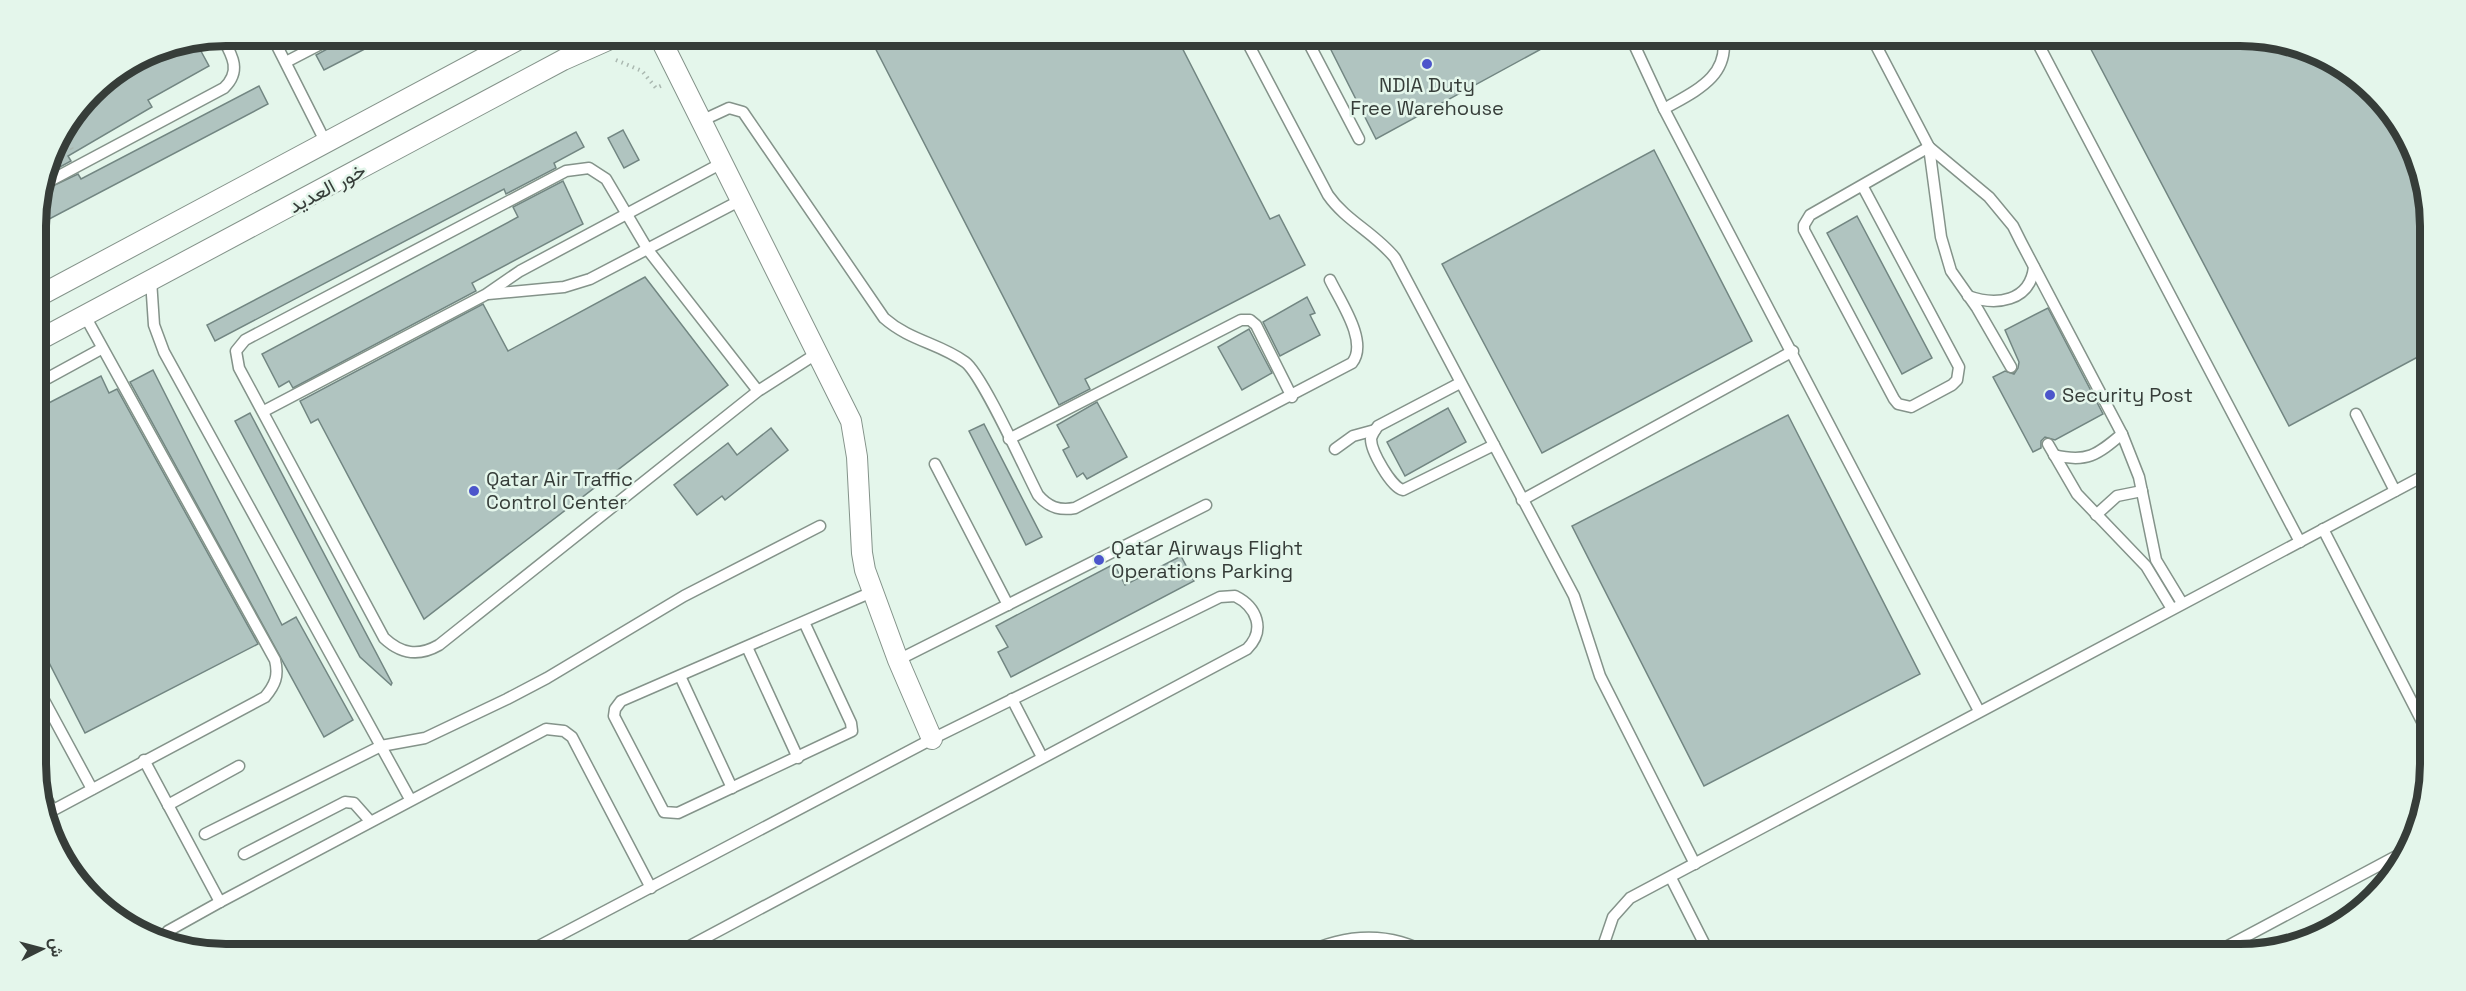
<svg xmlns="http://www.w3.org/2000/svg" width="2466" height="991" viewBox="0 0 2466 991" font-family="'Space Grotesk',Vazirmatn,sans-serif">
<rect width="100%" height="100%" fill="#e4f6eb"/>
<g fill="#b0c4c0" stroke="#728682" stroke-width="1.5">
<path d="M351 36H390L324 70 316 55Z"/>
<path d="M869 36H1176L1270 219 1279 215 1305 265 1085 379 1090 389 1059 405Z"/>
<path d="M1324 36H1565L1376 139Z"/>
<path d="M2084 36H2240L2301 46 2383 101 2411 142 2428 201 2429 351 2289 426Z"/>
<path d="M196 42 209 66 148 100 152 107 68 156 71 161 47 174 55 142 100 83 130 65 131 68 170 47Z"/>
<path d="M259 86 268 104 36 226V213L42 191 78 174 81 179Z"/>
<path d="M623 130 639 160 624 168 608 138Z"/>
<path d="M576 132 584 147 554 163 556 168 506 194 504 189 215 341 207 325Z"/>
<path d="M1654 150 1752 341 1542 453 1442 264Z"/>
<path d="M563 181 583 224 472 283 476 291 293 388 289 381 279 387 262 354 518 217 513 207Z"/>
<path d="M1857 216 1932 358 1902 374 1827 233Z"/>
<path d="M645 277 728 385 424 619 318 419 311 423 300 401 483 304 508 351Z"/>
<path d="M1307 297 1315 313 1310 315 1320 335 1280 356 1263 322Z"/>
<path d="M2048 308 2103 414 2055 440 2045 437 2041 441V448L2033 452 1993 377 2005 371 2014 374 2018 368 2019 362 2005 330Z"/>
<path d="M1249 329 1272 373 1242 390 1218 347Z"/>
<path d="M153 370 282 625 296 617 353 720 324 737 130 382Z"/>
<path d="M101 376 109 393 117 389 258 644 85 733 39 643 37 409Z"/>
<path d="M1097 402 1127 457 1087 479 1083 473 1077 477 1063 450 1069 447 1057 425Z"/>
<path d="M1448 408 1466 442 1405 476 1387 442Z"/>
<path d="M250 413 392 683 391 685 360 657 235 421Z"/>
<path d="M1788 415 1920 674 1704 786 1572 526Z"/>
<path d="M984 424 1042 537 1026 545 969 431Z"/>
<path d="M771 428 788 450 725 500 722 496 697 515 674 485 728 443 737 455Z"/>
<path d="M1181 556 1194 581 1011 677 998 652 1008 647 996 626 1114 564 1125 585Z"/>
</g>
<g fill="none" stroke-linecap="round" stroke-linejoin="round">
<g stroke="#84938a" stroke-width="13">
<g id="lane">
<path d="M272 36 326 143"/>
<path d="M1244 36 1328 195C1346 221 1375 233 1395 258L1574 596 1600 676 1695 864"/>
<path d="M1305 36 1359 139"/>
<path d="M1723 36C1730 77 1695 91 1664 109L1979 711"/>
<path d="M1871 36 1929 147 1989 197 2013 226 2021 242 2122 434 2139 477 2156 560 2182 603"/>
<path d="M2034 36 2300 542"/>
<path d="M1631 38 1664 109"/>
<path d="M286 62 336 36"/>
<path d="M701 121 729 108 743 112 884 318C910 341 939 343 965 362 982 374 1025 470 1038 495 1048 507 1059 511 1075 508L1352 363C1369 342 1340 301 1330 280"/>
<path d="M1929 147 1941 237 1951 271 1977 308 2011 367"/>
<path d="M44 184 224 88C242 71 232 55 222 37"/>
<path d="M1863 187 1959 367 1957 380 1952 385 1911 407 1898 404 1894 399 1804 230V225L1810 215 1929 147"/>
<path d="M151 280 154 325 164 352 410 799"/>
<path d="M488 294 564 287 590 279 741 200"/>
<path d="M1968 296C1996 306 2030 302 2034 267"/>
<path d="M1460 383 1378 426C1375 430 1372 434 1371 439 1371 451 1391 487 1403 490L1494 445"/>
<path d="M37 384 101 349"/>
<path d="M758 391 648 250 606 179 589 168 566 171 245 340 236 351 239 368 384 638C401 654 418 657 439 645L758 391 816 354"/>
<path d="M264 411 485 295 520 271 722 163"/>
<path d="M2356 414 2395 491"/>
<path d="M1009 439 1241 320H1250L1256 325 1292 397"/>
<path d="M2048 444 2077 494 2146 566 2172 609"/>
<path d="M1335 449 1353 436 1375 430"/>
<path d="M2054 455C2087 463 2097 455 2122 434"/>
<path d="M935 464 1008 605"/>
<path d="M1522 500 1793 351"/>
<path d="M2096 515 2117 496 2142 491"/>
<path d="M2323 529 2430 737"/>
<path d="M804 622 851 723 852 731 678 813 664 812 614 716 615 709 621 701 872 592"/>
<path d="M747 647 798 758"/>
<path d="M898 660 1206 505"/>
<path d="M680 676 732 788"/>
<path d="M39 691 92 789"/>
<path d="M1012 699 1042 757"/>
<path d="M144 760 220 902"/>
<path d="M39 785 52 809"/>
<path d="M168 805 239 766"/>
<path d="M46 814 265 697C275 685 279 676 275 660L85 316"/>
<path d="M205 834 381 746 425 738 507 699 547 678 684 596 820 526"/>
<path d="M244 854 345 802 354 803 370 821"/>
<path d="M1671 878 1710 955"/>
<path d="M160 941 168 931 220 902 546 729 564 731 572 737 651 888"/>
<path d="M522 955 932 739 1220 597 1235 596C1257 607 1266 630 1247 649L673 955"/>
<path d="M1301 955C1344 934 1388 930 1431 955"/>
<path d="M1600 955 1613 917 1630 898 2429 473"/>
<path d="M2211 955 2406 851"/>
</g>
</g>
<g stroke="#84938a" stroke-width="22">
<g id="street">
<path d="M659 36 851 421 857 457 862 553 865 570 898 660 932 739"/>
<path d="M37 297 525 36"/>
<path d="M37 341 563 60 617 36"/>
</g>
</g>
<g stroke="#abb9b1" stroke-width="4" stroke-dasharray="1.5 4.5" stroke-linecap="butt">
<path d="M688 49 689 36"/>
<path d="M616 60 642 71 656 88 663 85"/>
<path d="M63 132 73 151"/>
</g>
<use href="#lane" stroke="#fff" stroke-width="10"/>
<use href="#street" stroke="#fff" stroke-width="20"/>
</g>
<g fill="#4c55cb" stroke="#e4f6eb" stroke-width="2">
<circle cx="1427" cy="64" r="6"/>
<circle cx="2050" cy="395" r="6"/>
<circle cx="474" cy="491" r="6"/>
<circle cx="1099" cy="560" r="6"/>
</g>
<g text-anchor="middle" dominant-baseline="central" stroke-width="5" stroke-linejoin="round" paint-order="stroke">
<g font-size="20" fill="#363d39" stroke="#e4f6eb" text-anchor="start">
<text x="1427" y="85" text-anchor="middle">NDIA Duty<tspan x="1427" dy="23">Free Warehouse</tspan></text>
<text x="2062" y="395">Security Post</text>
<text x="486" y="479">Qatar Air Traffic<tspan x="486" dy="23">Control Center</tspan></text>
<text x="1111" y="548">Qatar Airways Flight<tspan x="1111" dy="23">Operations Parking</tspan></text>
</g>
<g font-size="20" fill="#363d39" stroke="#e4f6eb">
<text transform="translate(327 188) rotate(-28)">خور العديد</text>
</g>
</g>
<path d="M0 0H2466V991H0ZM226 46H2240A180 180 0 0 1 2420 226V764A180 180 0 0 1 2240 944H226A180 180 0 0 1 46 764V226A180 180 0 0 1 226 46Z" fill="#e4f6eb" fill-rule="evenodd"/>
<path fill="none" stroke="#363d39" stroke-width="8" d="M226 46H2240A180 180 0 0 1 2420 226V764A180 180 0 0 1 2240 944H226A180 180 0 0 1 46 764V226A180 180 0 0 1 226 46Z"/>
<g transform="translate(42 949) rotate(84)" stroke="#e4f6eb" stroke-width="4.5" paint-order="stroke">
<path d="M0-4.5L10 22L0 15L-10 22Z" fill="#363d39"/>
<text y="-9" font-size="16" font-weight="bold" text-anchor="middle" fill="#363d39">ش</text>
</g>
</svg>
